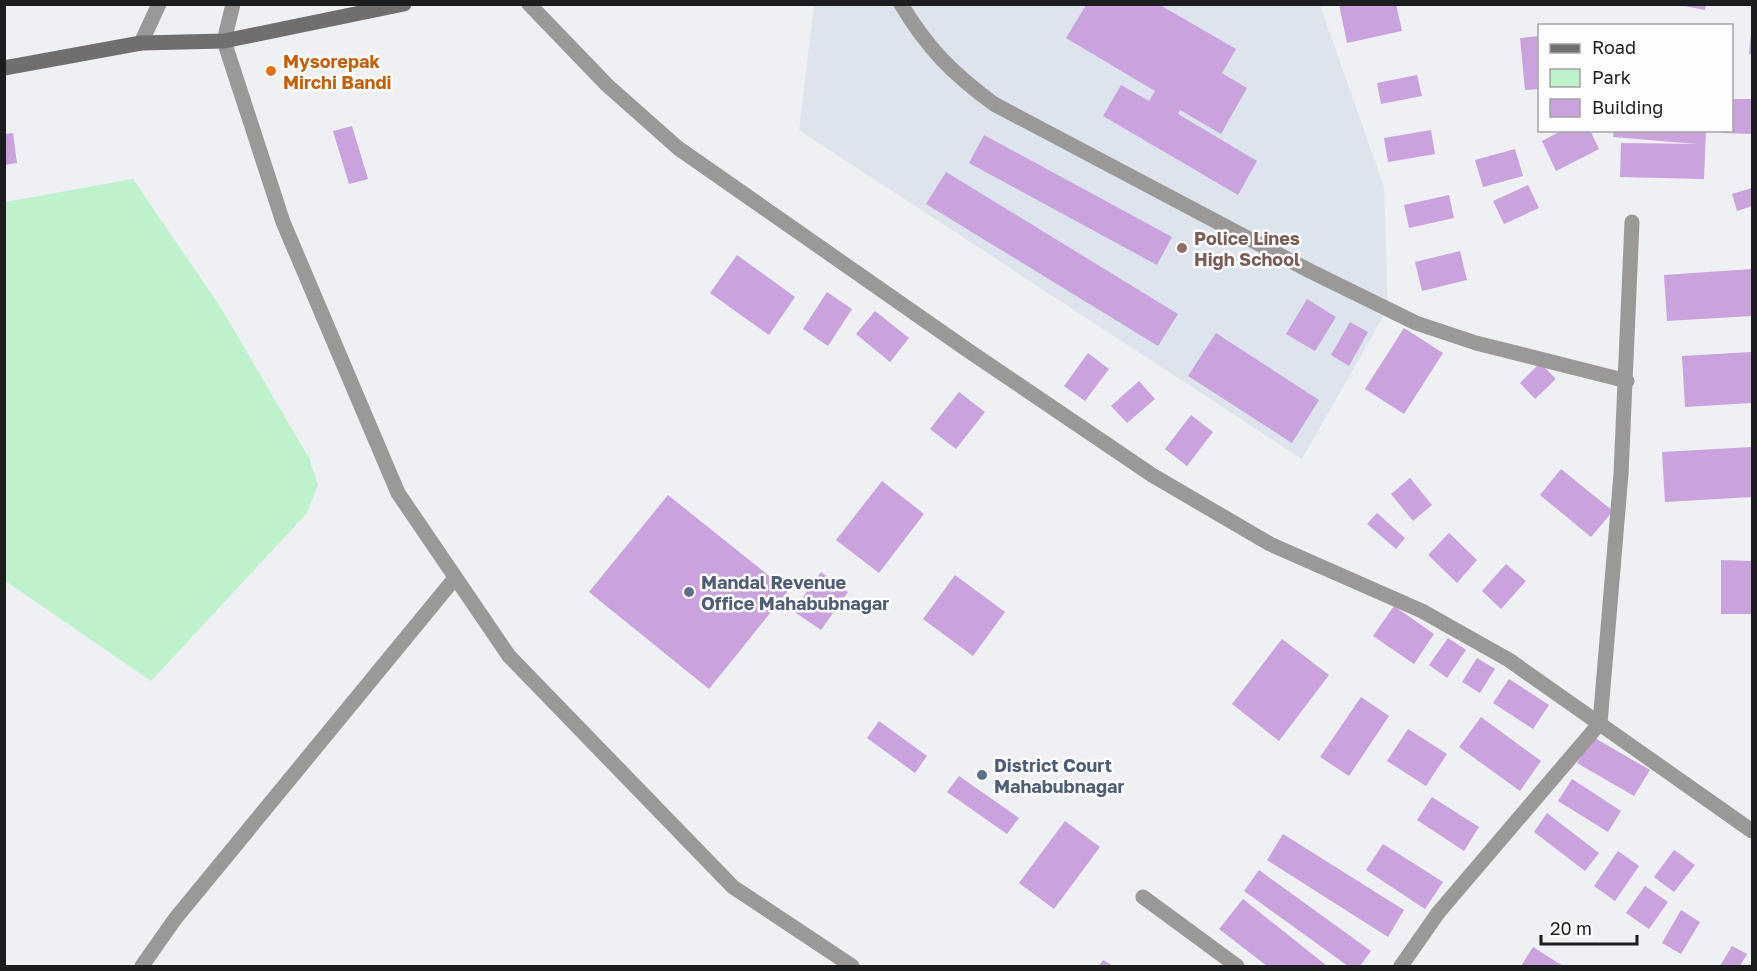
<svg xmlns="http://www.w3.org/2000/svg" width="1757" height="971" viewBox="0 0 1757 971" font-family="'Golos Text',sans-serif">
<rect width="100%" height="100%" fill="#eef0f3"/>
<path fill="#dee4ed" d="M814 5H1320L1384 187 1388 308 1302 459 799 130Z"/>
<path fill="#bdf2cc" d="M133 179 221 308 309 458 318 485 307 513 151 681 4 580 5 202Z"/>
<g fill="#c9a2de">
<path d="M1339 4H1396L1402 31 1347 43Z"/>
<path d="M1674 4H1706L1705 10Z"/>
<path d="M1086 5H1160L1236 49 1222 73 1247 88 1221 134 1180 110 1178 114 1257 161 1238 195 1103 116 1121 85 1149 101 1155 91 1066 38Z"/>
<path d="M1751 33 1752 34V55L1749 54Z"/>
<path d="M1540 36V89L1525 90 1520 38Z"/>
<path d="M1417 75 1422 96 1381 104 1377 83Z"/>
<path d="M1732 99H1752V134L1722 133V130H1732Z"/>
<path d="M352 126 368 179 349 184 333 131Z"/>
<path d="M1431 130 1435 154 1388 162 1384 138Z"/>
<path d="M1563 130H1590L1599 149 1556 171 1542 141Z"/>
<path d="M1614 130H1706L1704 179 1620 177 1621 143 1697 144 1613 137Z"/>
<path d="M13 133 17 163 4 165V134Z"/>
<path d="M984 135 1172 237 1157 265 969 163Z"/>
<path d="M1515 149 1523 176 1483 187 1475 160Z"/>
<path d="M946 172 1178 314 1158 346 926 204Z"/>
<path d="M1528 185 1539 208 1504 224 1493 201Z"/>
<path d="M1752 188V206L1737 211 1732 194Z"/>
<path d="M1449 195 1454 218 1409 228 1404 205Z"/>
<path d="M1460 251 1467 280 1422 291 1415 262Z"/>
<path d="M737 255 795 297 769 335 710 293Z"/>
<path d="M1752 269V316L1667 321 1664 275Z"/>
<path d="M827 292 852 309 828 346 803 329Z"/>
<path d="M1307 299 1336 317 1315 351 1286 334Z"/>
<path d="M875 311 909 338 890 362 856 334Z"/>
<path d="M1350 322 1368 332 1349 366 1331 355Z"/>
<path d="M1404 328 1443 353 1404 414 1365 389Z"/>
<path d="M1216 333 1319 400 1292 443 1188 376Z"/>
<path d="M1752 352V403L1685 407 1682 356Z"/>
<path d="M1088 353 1109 369 1085 401 1064 386Z"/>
<path d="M1540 363 1556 379 1535 399 1520 383Z"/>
<path d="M1139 381 1155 399 1127 423 1111 406Z"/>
<path d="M959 392 985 412 956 449 930 429Z"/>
<path d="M1191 415 1213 432 1187 466 1165 449Z"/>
<path d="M1752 447V497L1665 502 1662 452Z"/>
<path d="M1561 469 1613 511 1591 537 1540 495Z"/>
<path d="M1410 478 1432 505 1413 521 1391 494Z"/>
<path d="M882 481 924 514 879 573 836 540Z"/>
<path d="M668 495 788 591 709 689 589 592Z"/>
<path d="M1377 513 1405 538 1396 549 1367 524Z"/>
<path d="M1449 533 1477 560 1457 583 1428 555Z"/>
<path d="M1721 560 1752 561V614H1721Z"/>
<path d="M1506 564 1526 581 1501 609 1482 591Z"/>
<path d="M821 572 848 592 821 630 793 611Z"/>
<path d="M955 575 1005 612 973 656 923 619Z"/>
<path d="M1394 606 1434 634 1414 664 1373 636Z"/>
<path d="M1448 638 1466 650 1447 678 1429 665Z"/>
<path d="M1282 639 1329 675 1279 741 1232 704Z"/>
<path d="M1477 658 1495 669 1480 693 1462 682Z"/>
<path d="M1509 679 1549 705 1533 729 1493 703Z"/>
<path d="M1361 697 1389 716 1349 776 1320 757Z"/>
<path d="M1481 717 1541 761 1520 791 1459 747Z"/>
<path d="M879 721 927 756 915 773 867 738Z"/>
<path d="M1408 729 1447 754 1426 786 1387 761Z"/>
<path d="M1593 737 1650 770 1634 796 1577 763Z"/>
<path d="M959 776 1019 818 1007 834 947 792Z"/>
<path d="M1572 779 1621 811 1608 832 1558 801Z"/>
<path d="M1432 797 1479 827 1464 851 1417 820Z"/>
<path d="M1547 813 1599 853 1585 871 1534 832Z"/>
<path d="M1065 821 1100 847 1054 909 1019 883Z"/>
<path d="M1283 834 1404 910 1388 937 1267 860Z"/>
<path d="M1383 844 1443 882 1425 909 1366 870Z"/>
<path d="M1674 850 1695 865 1674 892 1654 877Z"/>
<path d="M1618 851 1639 866 1615 901 1594 886Z"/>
<path d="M1259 870 1371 951 1360 966H1348L1244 891Z"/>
<path d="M1645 886 1668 902 1649 929 1626 913Z"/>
<path d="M1243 899 1327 966H1267L1219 929Z"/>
<path d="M1681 910 1700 922 1681 954 1662 943Z"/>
<path d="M1732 946 1747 954 1740 966H1720Z"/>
<path d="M1533 947 1563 966H1521Z"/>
<path d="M1103 960 1113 966H1099Z"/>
</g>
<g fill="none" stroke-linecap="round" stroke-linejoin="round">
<g stroke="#9a9998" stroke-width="15">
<path d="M529 4 607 85 678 148 966 349 1152 475 1270 544 1422 611 1509 660 1752 831"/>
<path d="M901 4C927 48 953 74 994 104L1310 271 1416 323 1476 343 1627 381"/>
<path d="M141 43 159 4"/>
<path d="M1143 897 1237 966"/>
<path d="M142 966 175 919 455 578"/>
<path d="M1401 966 1438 913 1600 723 1621 474 1632 222"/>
</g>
<path stroke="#9a9998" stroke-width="15" d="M233 4 224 41 283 222 398 493 509 656 733 887 852 966"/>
<path stroke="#716f6e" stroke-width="15" d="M4 68 141 43 224 41 404 4"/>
</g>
<circle fill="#e8710a" stroke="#fdfdff" stroke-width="2" cx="271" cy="71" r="6"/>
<circle fill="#8d6e63" stroke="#fdfdff" stroke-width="2" cx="1182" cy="248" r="6"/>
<g fill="#5c6f8a" stroke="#fdfdff" stroke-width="2">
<circle cx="689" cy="592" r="6"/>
<circle cx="982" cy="775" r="6"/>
</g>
<g text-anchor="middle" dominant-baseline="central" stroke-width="5" stroke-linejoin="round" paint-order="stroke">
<g font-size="18" font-weight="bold" fill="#c56008" stroke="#fdfdff" text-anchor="start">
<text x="283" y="61">Mysorepak<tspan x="283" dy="21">Mirchi Bandi</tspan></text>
</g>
<g font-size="18" font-weight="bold" fill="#785e54" stroke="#fdfdff" text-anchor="start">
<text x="1194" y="238">Police Lines<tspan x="1194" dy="21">High School</tspan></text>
</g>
<g font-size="18" font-weight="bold" fill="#4e5e75" stroke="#fdfdff" text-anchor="start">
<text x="701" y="582">Mandal Revenue<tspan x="701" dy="21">Office Mahabubnagar</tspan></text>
<text x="994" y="765">District Court<tspan x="994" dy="21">Mahabubnagar</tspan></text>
</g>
</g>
<rect width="1757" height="971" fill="none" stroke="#1c1d1e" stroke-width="12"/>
<rect x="1538" y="24" width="195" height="108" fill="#fdfdff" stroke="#a3a3a5" stroke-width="1.5"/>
<rect x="1550" y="44" width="30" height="9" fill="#716f6e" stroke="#a3a3a5" stroke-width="1.5"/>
<text x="1592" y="54" font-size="18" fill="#1c1d1e">Road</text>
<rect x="1550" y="69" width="30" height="18" fill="#bdf2cc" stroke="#a3a3a5" stroke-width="1.5"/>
<text x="1592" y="84" font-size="18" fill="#1c1d1e">Park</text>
<rect x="1550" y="99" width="30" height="18" fill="#c9a2de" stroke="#a3a3a5" stroke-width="1.5"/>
<text x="1592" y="114" font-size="18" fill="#1c1d1e">Building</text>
<path d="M1541 935v9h96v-9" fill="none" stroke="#1c1d1e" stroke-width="3"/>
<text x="1550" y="935" font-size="18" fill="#1c1d1e" stroke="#fdfdff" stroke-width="4.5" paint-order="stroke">20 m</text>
</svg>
